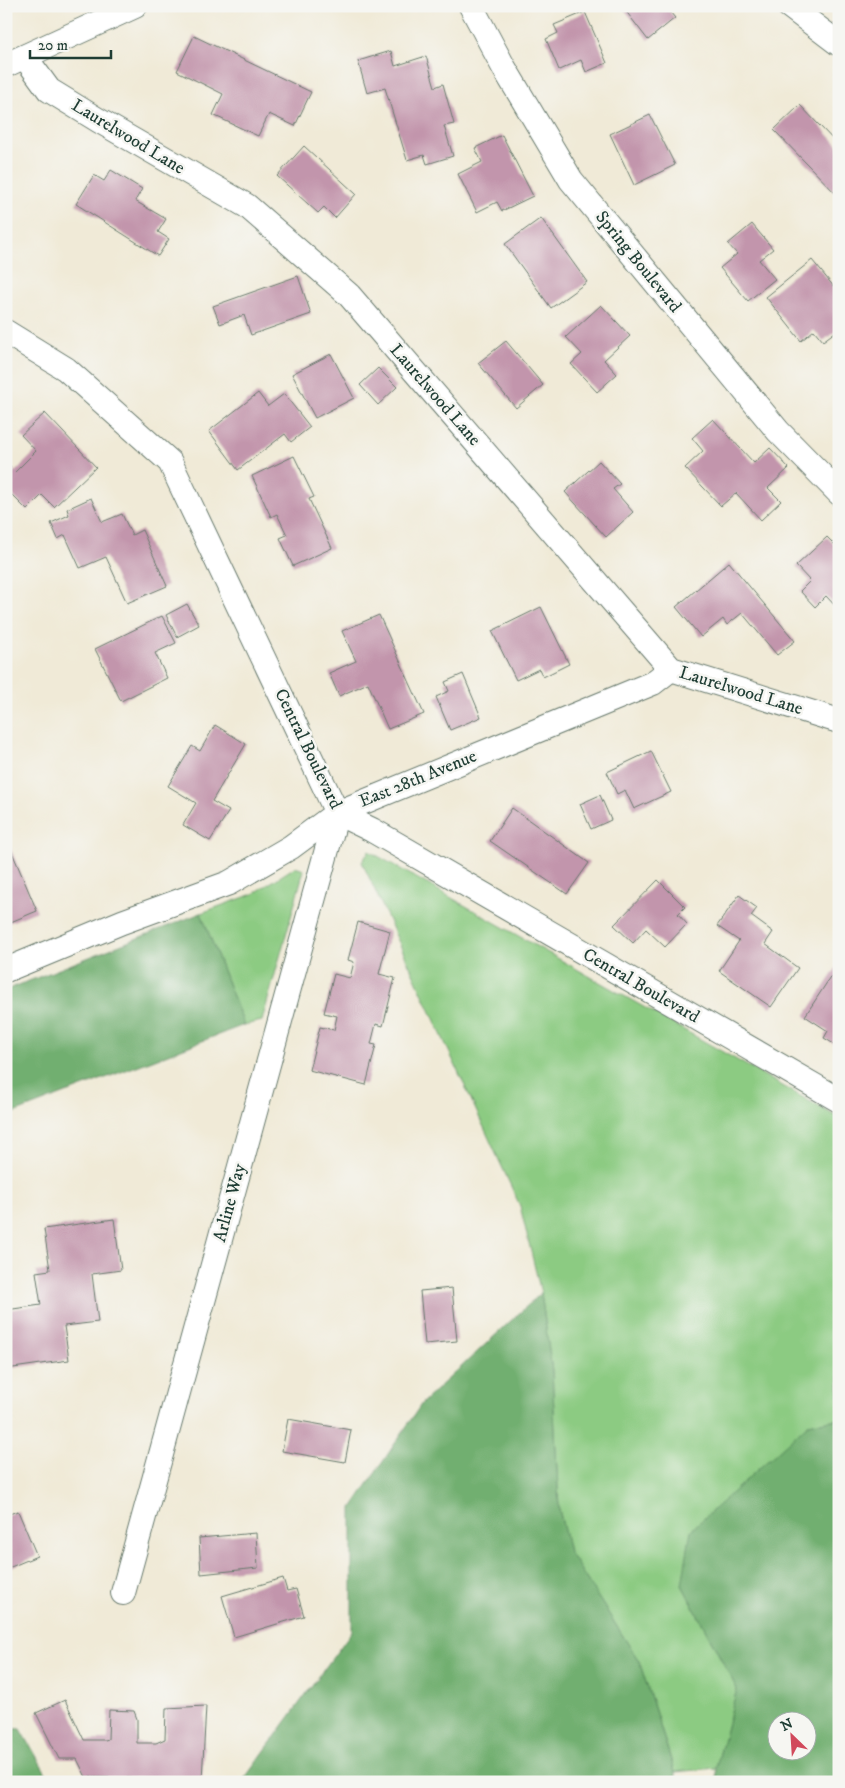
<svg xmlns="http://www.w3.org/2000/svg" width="845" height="1788" viewBox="0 0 845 1788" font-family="'IM FELL DW Pica',serif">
<rect width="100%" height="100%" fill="#f6f6f2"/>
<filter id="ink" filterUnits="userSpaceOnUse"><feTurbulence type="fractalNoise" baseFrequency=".02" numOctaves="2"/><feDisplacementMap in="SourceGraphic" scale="10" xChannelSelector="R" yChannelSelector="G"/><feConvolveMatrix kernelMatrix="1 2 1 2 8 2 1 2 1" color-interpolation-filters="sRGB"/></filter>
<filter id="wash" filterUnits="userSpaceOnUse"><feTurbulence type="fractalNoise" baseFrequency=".0096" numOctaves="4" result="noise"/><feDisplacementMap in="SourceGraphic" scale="20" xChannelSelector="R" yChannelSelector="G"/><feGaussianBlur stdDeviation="1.12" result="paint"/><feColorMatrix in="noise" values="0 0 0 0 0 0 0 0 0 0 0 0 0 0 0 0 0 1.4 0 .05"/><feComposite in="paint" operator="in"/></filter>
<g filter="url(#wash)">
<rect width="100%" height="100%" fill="#f0ead7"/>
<g fill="#8ccb82" stroke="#56845b">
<path d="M369 851 839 1118V1419L808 1424 682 1585 737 1689 716 1768 675 1772 639 1661 569 1552 559 1509 552 1371 541 1293 520 1206 362 862Z"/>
<path d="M295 867 304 870 262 1021 244 1025 201 913 253 894Z"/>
</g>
<g fill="#71af70" stroke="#487652" fill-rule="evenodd">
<path d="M201 913 244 1025 6 1116V990Z"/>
<path d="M541 1293 552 1371 559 1509 569 1552 639 1661 678 1782H242L352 1631V1508L422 1403Z"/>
<path d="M839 1419V1782H717L716 1768 737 1689 682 1585 691 1530 808 1424ZM778 1720H808V1750H778Z"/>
<path d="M6 1728 21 1729 51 1782H6Z"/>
</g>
<g id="blocks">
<g fill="#c295ac">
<path d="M629 6H665L675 18 648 40 625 10Z"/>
<path d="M585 12 607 63 586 72 581 60 559 70 546 39 558 33 554 25Z"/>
<path d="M194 36 311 92 295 126 269 114 258 136 213 115 223 94 177 71Z"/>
<path d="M391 51 395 66 426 56 435 87 443 84 454 124 444 126 453 156 427 164 424 155 407 160 385 88 367 93 358 61Z"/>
<path d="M800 105 839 146V197L774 130Z"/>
<path d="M650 115 675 165 634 185 610 134Z"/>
<path d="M502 135 533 196 502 211 497 202 477 212 458 174 482 162 475 148Z"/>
<path d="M304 146 356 194 335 218 324 207 318 213 277 176Z"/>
<path d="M111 170 142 189 135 201 166 219 158 232 169 239 158 256 76 204 94 175 104 181Z"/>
<path d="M541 218 587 282 551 308 505 244Z"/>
<path d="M752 224 773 249 759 260 775 279 748 301 720 268 737 254 728 244Z"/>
<path d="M812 260 839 293V329L823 341 814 330 801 341 766 297Z"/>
<path d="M298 276 311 314 251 335 244 315 220 324 213 306Z"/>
<path d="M601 305 630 336 604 360 617 374 597 392 571 364 582 354 566 337Z"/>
<path d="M506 341 543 385 516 408 478 363Z"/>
<path d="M331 354 354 398 315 418 292 374Z"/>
<path d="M378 368 397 387 378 405 360 385Z"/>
<path d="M258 393 268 406 284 394 310 427 291 442 285 434 238 470 209 431Z"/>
<path d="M45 413 96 467 54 507 42 495 27 510 6 489V469L9 466 15 472 36 451 21 435Z"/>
<path d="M713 419 754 463 770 448 789 468 768 488 781 501 761 520 736 493 721 506 685 468 703 451 692 438Z"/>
<path d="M294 456 314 497 309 499 332 548 293 566 280 538 287 535 277 514 271 517 252 476Z"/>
<path d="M599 461 620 484 613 489 633 512 606 537 565 492Z"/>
<path d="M91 498 102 522 122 514 132 535 142 530 167 586 127 603 106 557 80 568 65 535 58 539 51 523 69 515 67 509Z"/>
<path d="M827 537 839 549V610L826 596 815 607 800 591 810 581 796 566Z"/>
<path d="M729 562 795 641 777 655 742 613 727 625 723 619 701 637 676 607Z"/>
<path d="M187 604 199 625 177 637 166 615Z"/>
<path d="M541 607 569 664 543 677 539 669 516 680 492 631Z"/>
<path d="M379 615 424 714 388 729 368 683 339 696 329 673 356 661 342 631Z"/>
<path d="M162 616 176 643 155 653 167 678 121 701 95 649Z"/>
<path d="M463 674 481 717 450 730 436 697 449 691 445 682Z"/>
<path d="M215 725 246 744 212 801 229 811 210 841 183 825 196 803 168 786 192 746 200 751Z"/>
<path d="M651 751 671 792 634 809 625 790 617 794 607 772Z"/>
<path d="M600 795 611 820 591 829 580 804Z"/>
<path d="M512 808 589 863 567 894 490 841Z"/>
<path d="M6 838 37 911 6 924Z"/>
<path d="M658 880 685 907 678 914 687 924 665 947 646 929 633 943 614 925Z"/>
<path d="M739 895 757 908 751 916 773 932 765 944 798 968 771 1007 719 971 739 941 717 926Z"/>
<path d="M358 922 390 931 379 974 395 978 383 1026 376 1024 371 1044 376 1045 366 1085 309 1070 320 1027 334 1030 337 1016 324 1013 334 974 350 978 354 962 348 960Z"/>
<path d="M839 964V1047L824 1038 828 1031 805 1016Z"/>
<path d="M114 1219 121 1270 92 1274 98 1322 64 1326 69 1360 6 1369V1310L41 1305 36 1272 50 1270 44 1229Z"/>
<path d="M452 1288 457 1341 425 1344 420 1291Z"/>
<path d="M288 1419 351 1430 345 1462 282 1451Z"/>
<path d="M18 1511 37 1556 6 1569V1515Z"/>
<path d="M256 1533 258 1568 201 1574 199 1538Z"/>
<path d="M283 1578 287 1591 296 1589 304 1616 234 1637 222 1596Z"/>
<path d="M65 1700 84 1740H105L108 1739 109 1710 134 1711 137 1719V1743H156L165 1739 166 1708 206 1706 202 1780 86 1777 77 1759H59L36 1713Z"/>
</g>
</g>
</g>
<g filter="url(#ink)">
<use href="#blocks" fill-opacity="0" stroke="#687a6d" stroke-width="1"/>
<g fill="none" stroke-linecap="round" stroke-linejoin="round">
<g stroke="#687a6d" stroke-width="26">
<g id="minor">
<path d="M471 6 503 66 571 180 778 431 839 493"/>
<path d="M789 6 839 44"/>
<path d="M25 57 49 90 98 120 247 206 349 295 671 669 839 721"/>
<path d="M6 65 135 6"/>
<path d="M6 332 66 369 170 462 337 813 372 830 839 1100"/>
<path d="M6 970 122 922 229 883 291 847 337 813 653 683 671 669"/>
<path d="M123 1593 337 813"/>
</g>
</g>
<use href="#minor" stroke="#fff" stroke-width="24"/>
</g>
</g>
<g text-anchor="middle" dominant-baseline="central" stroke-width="5" stroke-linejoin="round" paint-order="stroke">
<g font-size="18" fill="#1f3d34" stroke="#f6f6f2">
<text transform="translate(128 137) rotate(31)">Laurelwood Lane</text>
<text transform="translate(638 262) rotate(51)">Spring Boulevard</text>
<text transform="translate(435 395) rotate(49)">Laurelwood Lane</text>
<text transform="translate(741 691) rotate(17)">Laurelwood Lane</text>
<text transform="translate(308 749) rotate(64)">Central Boulevard</text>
<text transform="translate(418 779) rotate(-22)">East 28th Avenue</text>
<text transform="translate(641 986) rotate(30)">Central Boulevard</text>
<text transform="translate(230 1203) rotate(-75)">Arline Way</text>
</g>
</g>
<rect width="845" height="1788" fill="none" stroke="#f6f6f2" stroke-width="25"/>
<g transform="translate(792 1736) rotate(335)"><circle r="24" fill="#f6f6f2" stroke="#a0aca6"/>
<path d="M0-4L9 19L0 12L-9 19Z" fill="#d1495b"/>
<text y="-8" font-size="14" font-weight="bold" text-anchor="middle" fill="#1f3d34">N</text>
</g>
<path d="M30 50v8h81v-8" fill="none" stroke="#1f3d34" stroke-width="2.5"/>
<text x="38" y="50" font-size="15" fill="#1f3d34" stroke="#f6f6f2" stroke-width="4" paint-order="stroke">20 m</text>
</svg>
